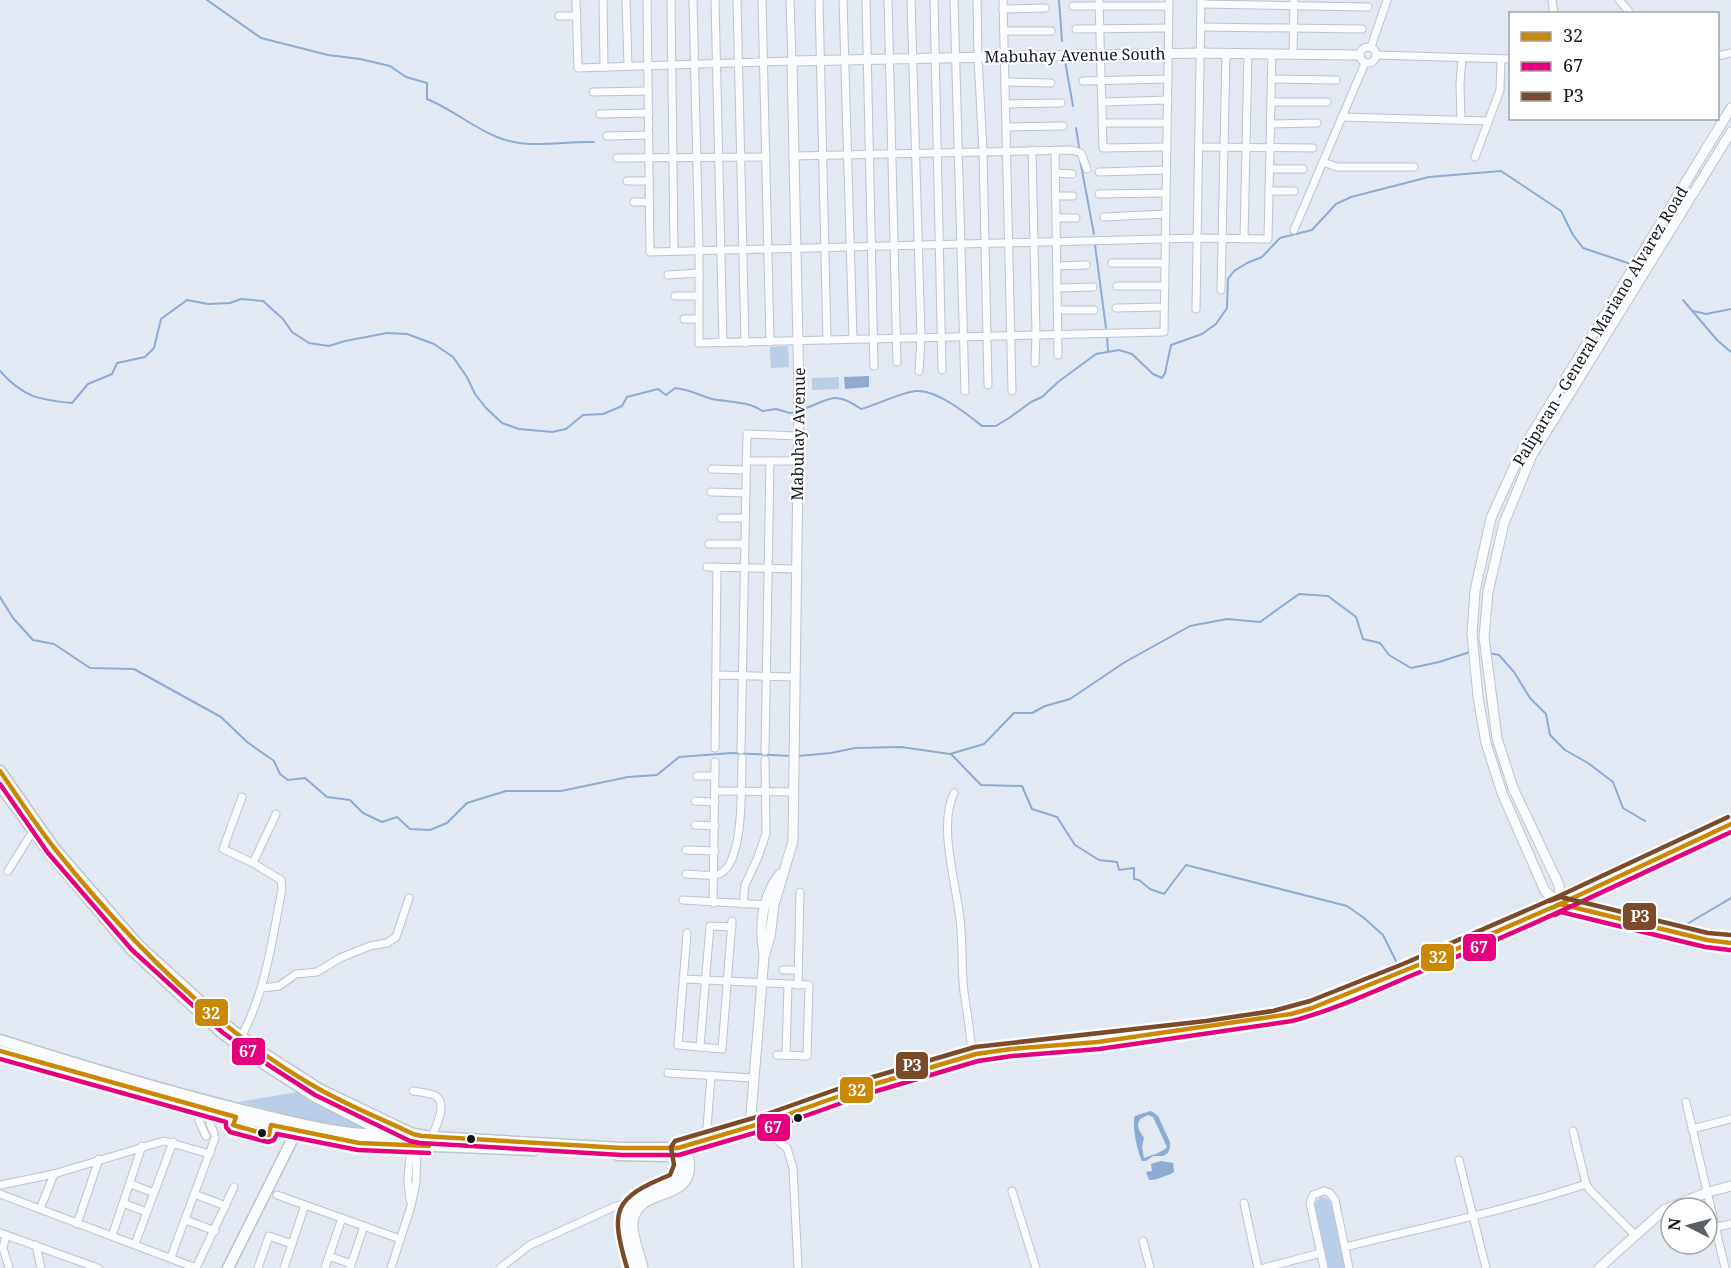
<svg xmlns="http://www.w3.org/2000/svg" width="1731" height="1268" viewBox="0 0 1731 1268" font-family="'Noto Serif',serif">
<rect width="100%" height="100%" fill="#e2e9f3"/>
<g fill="#bbcee7">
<path d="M788 346 789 367 771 368 770 347Z"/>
<path d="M839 377V389L812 390V378Z"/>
<path d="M297 1092 368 1130 312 1121 238 1102Z"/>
<path d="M1321 1197 1327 1198 1331 1202 1345 1268H1328L1314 1206 1316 1201Z"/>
</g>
<g fill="#8dabd3" fill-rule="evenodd">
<path d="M869 376V387L845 389 844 377Z"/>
<path d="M1150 1111 1153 1112 1158 1116 1170 1142V1148L1168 1153 1163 1156H1153L1146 1161H1142C1138 1153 1131 1124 1135 1116ZM1148 1115 1153 1117 1167 1147C1162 1153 1151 1155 1144 1158L1142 1147 1144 1138C1141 1132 1135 1128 1140 1119Z"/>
<path d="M1161 1161 1173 1163 1174 1172C1169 1175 1154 1181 1149 1180L1146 1172 1152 1171 1151 1164Z"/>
</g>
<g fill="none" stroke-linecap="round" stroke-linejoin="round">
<g stroke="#8dabd3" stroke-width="2">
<path d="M207 0 261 38 328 55 360 59 390 66 406 77 427 83V99C452 109 472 127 497 137 527 150 562 141 594 142"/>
<path d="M1059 0 1062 41"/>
<path d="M1065 61 1073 106"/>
<path d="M1076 128 1079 147"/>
<path d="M1080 160 1094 234"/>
<path d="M1095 245 1106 328"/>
<path d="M1683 300 1717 340 1731 352"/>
<path d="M1693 311 1706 314 1731 309"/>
<path d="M1107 336 1108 351"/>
<path d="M0 371C23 397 39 400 72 403L88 384 112 374 117 363 145 357 154 348 161 319 187 300 208 304 230 303 241 299 263 301 283 319 292 332 309 343 329 346 345 341 387 333 407 334 434 344 453 357 467 377 475 394 486 408 502 423 519 429 552 432 566 429 583 415 603 414 622 406 627 397 658 389 666 395 675 388C688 389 699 395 712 399 728 402 749 401 762 411L776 409 790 413 796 412"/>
<path d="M801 410C828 401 834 389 861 409 879 404 899 393 916 391 936 389 967 414 982 426H996L1009 418 1031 402 1042 397 1058 382 1096 354 1119 350 1132 354 1153 374 1162 378 1165 373 1171 345 1202 334 1216 324 1227 308 1228 279 1234 271 1247 263 1262 257 1280 238 1312 230 1336 204 1351 197 1429 177 1501 171 1561 211 1573 235 1583 248 1631 264"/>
<path d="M0 597 13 618 33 640 54 644 90 668 134 669 221 717 247 742 274 761 280 774 288 780 305 778 327 797 350 800 363 813 382 822 397 817 410 829 430 830 447 823 467 803 506 791H561L628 777 657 775 679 757 731 753 792 756"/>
<path d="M1488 653 1499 655 1514 672 1530 698 1546 714 1550 735 1565 750 1588 763 1613 782 1623 808 1645 821"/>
<path d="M951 754 981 785 1022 786 1032 809 1057 817 1075 845 1099 860 1117 862 1119 870 1134 868V879L1139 880 1150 889 1164 894 1186 865 1347 906 1364 918 1383 935 1398 965"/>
<path d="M798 756 831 753 855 748 901 747 950 754 984 744 1014 713H1032L1045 706 1070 699 1125 662 1190 626 1227 619 1260 622 1299 594 1328 596 1356 617 1363 639 1380 643 1389 655 1411 668 1439 662 1470 652"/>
<path d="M1687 924 1731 898"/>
</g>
<g stroke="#bec4cc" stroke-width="9">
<g id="minor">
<path d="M576 0 578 68 792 61 790 0"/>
<path d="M603 0 604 67"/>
<path d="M626 0 628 66"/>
<path d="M647 0 650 252 1198 238 1268 239 1272 53"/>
<path d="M671 0 674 251"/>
<path d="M693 0 699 250V343L1164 332 1169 0"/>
<path d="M715 0 723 343"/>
<path d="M737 0 745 343"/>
<path d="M762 0 770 342"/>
<path d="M819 0 827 340"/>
<path d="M843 0 853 339"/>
<path d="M866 0 874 366"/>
<path d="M888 0 897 362"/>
<path d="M911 0 921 337 919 371"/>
<path d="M934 0 942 370"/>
<path d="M954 0 965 391"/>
<path d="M977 0 978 58 983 151 988 385"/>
<path d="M1003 0 1012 391"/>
<path d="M1099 0 1103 148 1167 147"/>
<path d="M1552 0 1554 14"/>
<path d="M1619 0 1631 14"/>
<path d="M1201 4 1368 7"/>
<path d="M1073 6H1169"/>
<path d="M1003 9 1045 8"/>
<path d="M559 16H577"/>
<path d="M1201 27 1362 29"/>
<path d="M1076 29 1169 28"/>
<path d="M1004 31H1051"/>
<circle cx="1368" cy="55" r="8"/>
<path d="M1371 47 1387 0"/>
<path d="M1293 54 1294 0"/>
<path d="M1376 55 1510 59"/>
<path d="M1718 56 1731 53"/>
<path d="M1271 79 1336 80"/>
<path d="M1083 81 1168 79"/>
<path d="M1005 82 1051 83"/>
<path d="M593 92 648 91"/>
<path d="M1102 102 1168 100"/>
<path d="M1271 102H1327"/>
<path d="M1006 104 1061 103"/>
<path d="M600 114 649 113"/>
<path d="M1342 117 1488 121"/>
<path d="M1461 119 1460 84 1462 58"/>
<path d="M1102 123H1167"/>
<path d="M1270 124 1317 123"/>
<path d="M1006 127 1063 126"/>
<path d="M607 136 649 135"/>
<path d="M1200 147 1313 148"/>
<path d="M1032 150 1036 334 1035 363"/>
<path d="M1055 150 1058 355"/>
<path d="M793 156 1072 150 1081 153 1087 169"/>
<path d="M1475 157 1500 90 1501 59"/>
<path d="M617 158 766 157"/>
<path d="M1323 162 1337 167H1414"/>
<path d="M1270 169H1303"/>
<path d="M1099 172 1166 170"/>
<path d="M1056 173 1072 174"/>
<path d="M627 181H649"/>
<path d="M1269 191H1294"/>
<path d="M1099 194 1166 193"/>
<path d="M1056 196H1073"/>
<path d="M634 202H649"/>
<path d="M1104 217 1166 214"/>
<path d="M1056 218H1076"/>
<path d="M1294 230 1365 63"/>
<path d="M1244 239 1248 53"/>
<path d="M1112 263H1165"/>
<path d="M1057 266 1086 265"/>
<path d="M668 275 699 273"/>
<path d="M1117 286H1165"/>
<path d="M1058 288 1093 287"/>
<path d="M1221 290 1226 53"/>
<path d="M675 296H698"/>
<path d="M1116 308 1164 307"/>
<path d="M1196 309 1201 0"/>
<path d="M1058 310H1094"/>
<path d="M684 319H698"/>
<path d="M746 461H797"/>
<path d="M712 469 746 470"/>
<path d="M711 492 746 493"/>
<path d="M721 518H745"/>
<path d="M709 544H745"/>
<path d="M707 567 797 569"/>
<path d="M716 675 796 677"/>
<path d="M715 748 717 567"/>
<path d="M741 750 747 434 798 436"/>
<path d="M765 751 770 461"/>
<path d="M697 776H715"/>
<path d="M715 791 794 792"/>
<path d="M954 793C938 825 956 883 960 919 963 943 961 968 964 992 967 1013 971 1034 972 1056"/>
<path d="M695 801 715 802"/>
<path d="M695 825 715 826"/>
<path d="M686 850 715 851"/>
<path d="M253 863 276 814"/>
<path d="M8 871 33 831"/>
<path d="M686 874C696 874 709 877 719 874 745 864 741 782 742 758"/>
<path d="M683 900 768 905"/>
<path d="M713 903 715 762"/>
<path d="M743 904 745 885 758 857 766 834 765 760"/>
<path d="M687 933 678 1045 722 1049 732 921"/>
<path d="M783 970H798"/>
<path d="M683 979 809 985 807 1056 777 1055"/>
<path d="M798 985 800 892"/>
<path d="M262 988 279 986 296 974 317 972 340 958 370 946 387 943 396 937 409 898"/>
<path d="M241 1037C266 991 272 940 282 889L281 880 253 863 223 849 242 797"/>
<path d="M700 1047 710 926 732 927"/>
<path d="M786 1055 788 985"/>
<path d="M668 1073 753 1078"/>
<path d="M413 1091C419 1092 430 1093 436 1096 448 1104 435 1128 432 1137"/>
<path d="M1686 1102 1725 1268"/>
<path d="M200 1109 199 1121 206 1136"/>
<path d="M211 1112 210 1124 214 1133"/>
<path d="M769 1121 778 1141 787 1148 793 1168 798 1268"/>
<path d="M1692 1129 1731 1119"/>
<path d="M1573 1131 1586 1184"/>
<path d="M413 1134 417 1145 416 1178"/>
<path d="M706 1141 711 1075"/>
<path d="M1459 1160 1486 1268"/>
<path d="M408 1178 411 1142"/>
<path d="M408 1182 410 1200"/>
<path d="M131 1184 154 1193"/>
<path d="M0 1185 54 1174 164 1141 210 1154"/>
<path d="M1012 1191 1036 1268"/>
<path d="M0 1194 196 1268"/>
<path d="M194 1194 226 1206"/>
<path d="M277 1195 400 1239"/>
<path d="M123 1203 146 1212"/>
<path d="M1244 1203 1258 1268"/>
<path d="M40 1209 54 1174"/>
<path d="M186 1220 215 1231"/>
<path d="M77 1224 99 1159"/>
<path d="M1717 1227 1731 1224"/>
<path d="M0 1233 98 1268"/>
<path d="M6 1235 3 1248 9 1268"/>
<path d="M112 1236 142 1146"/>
<path d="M1143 1241 1150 1268"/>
<path d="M135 1244 173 1142"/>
<path d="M36 1245 41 1268"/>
<path d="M1345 1247C1425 1227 1508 1210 1586 1184L1590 1190 1635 1235"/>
<path d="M329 1256 351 1264"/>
<path d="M171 1257 215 1138"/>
<path d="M196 1268 234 1187"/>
<path d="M258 1268 269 1236 292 1244"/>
<path d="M284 1268 305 1205"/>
<path d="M325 1268 342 1218"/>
<path d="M350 1268 364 1226"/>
<path d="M391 1268 411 1206 416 1182"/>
<path d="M500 1268 530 1245 539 1241 616 1206 623 1204 634 1206"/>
<path d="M1264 1268 1321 1253"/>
<path d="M1324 1268 1310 1203 1313 1195 1324 1191 1330 1193 1335 1200 1349 1268"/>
</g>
</g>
<g stroke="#bec4cc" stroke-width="11">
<g id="tertiary">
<path d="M1560 904 1545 891 1502 793 1486 743 1478 697 1472 634 1475 591 1491 518 1522 450 1731 108"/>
<path d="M1560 904 1559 885 1513 788 1497 738 1484 637 1488 592 1504 523 1532 455 1731 132"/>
<path d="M1560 904 1731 824"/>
<path d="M764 955C759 926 762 897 780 874"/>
<path d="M750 1127 764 957 770 937 774 905 793 841 799 393 792 61 1200 53 1359 55"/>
<path d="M635 1268C629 1246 615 1213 639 1197 650 1190 663 1186 675 1181 684 1171 682 1161 678 1148"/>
<path d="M643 1268C640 1254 632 1236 633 1223 637 1181 706 1209 686 1147"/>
<path d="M1599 1268 1664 1210 1708 1192 1731 1186"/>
</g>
</g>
<g stroke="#bec4cc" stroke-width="13">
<g id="secondary">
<path d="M0 1040C79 1065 158 1089 238 1109 296 1123 353 1140 413 1134"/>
<path d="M0 1051 236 1117 359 1143 409 1145"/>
<path d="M228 1268 299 1126"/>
</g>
</g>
<g stroke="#bec4cc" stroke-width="13">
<g id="primary">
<path d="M0 771 54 848 138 945 227 1026 263 1053 319 1089 413 1134 432 1137 622 1148H678L769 1121 868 1086 976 1054 1011 1049 1098 1042 1291 1014 1312 1008 1406 971 1560 904 1707 940 1731 943"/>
<path d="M0 785 49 852 132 950 221 1032 258 1060 316 1097 409 1145 534 1150"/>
<path d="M618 1155 668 1156 678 1148"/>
</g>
</g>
<use href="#minor" stroke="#fbfcfd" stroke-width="7"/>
<use href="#tertiary" stroke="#fbfcfd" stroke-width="9"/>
<use href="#secondary" stroke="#fbfcfd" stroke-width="10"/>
<use href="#primary" stroke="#fbfcfd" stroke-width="10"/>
<g stroke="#fff" stroke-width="9">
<g id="bus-1">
<path d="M0 771C18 797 35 824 55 849 127 939 218 1032 319 1089 349 1106 382 1119 413 1134L422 1136 622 1148H678L769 1121 868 1086 976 1054 1011 1049 1098 1042 1291 1014 1312 1008 1438 957 1560 904 1731 824"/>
<path d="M1552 908 1560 904 1707 940 1731 943"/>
<path d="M0 1051 236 1117 233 1125 269 1135 271 1125 359 1143 429 1146"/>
</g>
</g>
<g stroke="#fff" stroke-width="9">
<g id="bus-2">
<path d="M0 784 48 853 132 950 222 1032 259 1059 315 1095 410 1141 420 1143 622 1155H679L771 1128 870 1093 978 1061 1012 1056 1099 1049 1292 1021C1334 1010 1375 991 1415 974 1522 931 1626 881 1731 832"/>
<path d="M1555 915 1561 912 1705 947 1730 950"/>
<path d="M0 1059 226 1122V1127L230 1132 268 1142 274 1140 277 1134 358 1150 429 1153"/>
</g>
</g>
<g stroke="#fff" stroke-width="9">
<g id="bus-3">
<path d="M1549 901 1561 897 1708 933 1731 935"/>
<path d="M627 1268C610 1210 613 1198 670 1175L674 1165 671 1147 675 1141 767 1114 866 1079 975 1047 1206 1021 1273 1011 1310 1001 1403 964 1557 897 1728 817"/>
</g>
</g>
<use href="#bus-1" stroke="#c98906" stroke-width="4.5"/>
<use href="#bus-2" stroke="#e5007d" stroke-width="4.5"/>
<use href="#bus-3" stroke="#7a4b2a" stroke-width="4.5"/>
</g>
<g fill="#12171d" stroke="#fff" stroke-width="2">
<circle cx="798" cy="1118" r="5"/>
<circle cx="262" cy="1133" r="5"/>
<circle cx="471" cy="1139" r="5"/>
</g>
<g text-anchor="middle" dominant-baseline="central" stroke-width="4.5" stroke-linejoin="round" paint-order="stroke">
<g font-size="16" fill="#12171d" stroke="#fff">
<text transform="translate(1075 55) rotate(-1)">Mabuhay Avenue South</text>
<text transform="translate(1600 326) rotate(-59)">Paliparan - General Mariano Alvarez Road</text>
<text transform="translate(798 434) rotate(-89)">Mabuhay Avenue</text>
</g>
</g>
<g stroke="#fff" stroke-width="2">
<rect x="1622" y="902" width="35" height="29" rx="6" fill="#7a4b2a"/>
<rect x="1462" y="933" width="35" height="29" rx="6" fill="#e5007d"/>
<rect x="1420" y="943" width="35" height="29" rx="6" fill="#c98906"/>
<rect x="194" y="998" width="35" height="29" rx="6" fill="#c98906"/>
<rect x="231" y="1037" width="35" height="29" rx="6" fill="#e5007d"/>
<rect x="895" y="1051" width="34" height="29" rx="6" fill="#7a4b2a"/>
<rect x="839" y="1076" width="35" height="28" rx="6" fill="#c98906"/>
<rect x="756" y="1113" width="35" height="29" rx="6" fill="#e5007d"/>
</g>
<g font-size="16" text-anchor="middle" font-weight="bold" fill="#fff">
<text x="1640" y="922">P3</text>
<text x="1479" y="953">67</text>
<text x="1438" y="963">32</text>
<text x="211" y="1019">32</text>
<text x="248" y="1057">67</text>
<text x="912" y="1071">P3</text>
<text x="857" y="1096">32</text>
<text x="773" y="1133">67</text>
</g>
<rect x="1509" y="12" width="210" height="108" fill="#ffffff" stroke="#a0a2a5" stroke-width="1.5"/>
<rect x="1521" y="32" width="30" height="9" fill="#c98906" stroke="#a0a2a5" stroke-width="1.5"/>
<text x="1563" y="42" font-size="18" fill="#12171d">32</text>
<rect x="1521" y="62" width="30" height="9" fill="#e5007d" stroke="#a0a2a5" stroke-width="1.5"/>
<text x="1563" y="72" font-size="18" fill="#12171d">67</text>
<rect x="1521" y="92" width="30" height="9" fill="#7a4b2a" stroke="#a0a2a5" stroke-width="1.5"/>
<text x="1563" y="102" font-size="18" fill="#12171d">P3</text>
<g transform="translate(1689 1226) rotate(276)"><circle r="28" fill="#ffffff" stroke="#a0a2a5" stroke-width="1.5"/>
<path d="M0-4.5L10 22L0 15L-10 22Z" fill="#5b6068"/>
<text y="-9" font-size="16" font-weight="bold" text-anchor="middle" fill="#12171d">N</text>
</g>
</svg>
